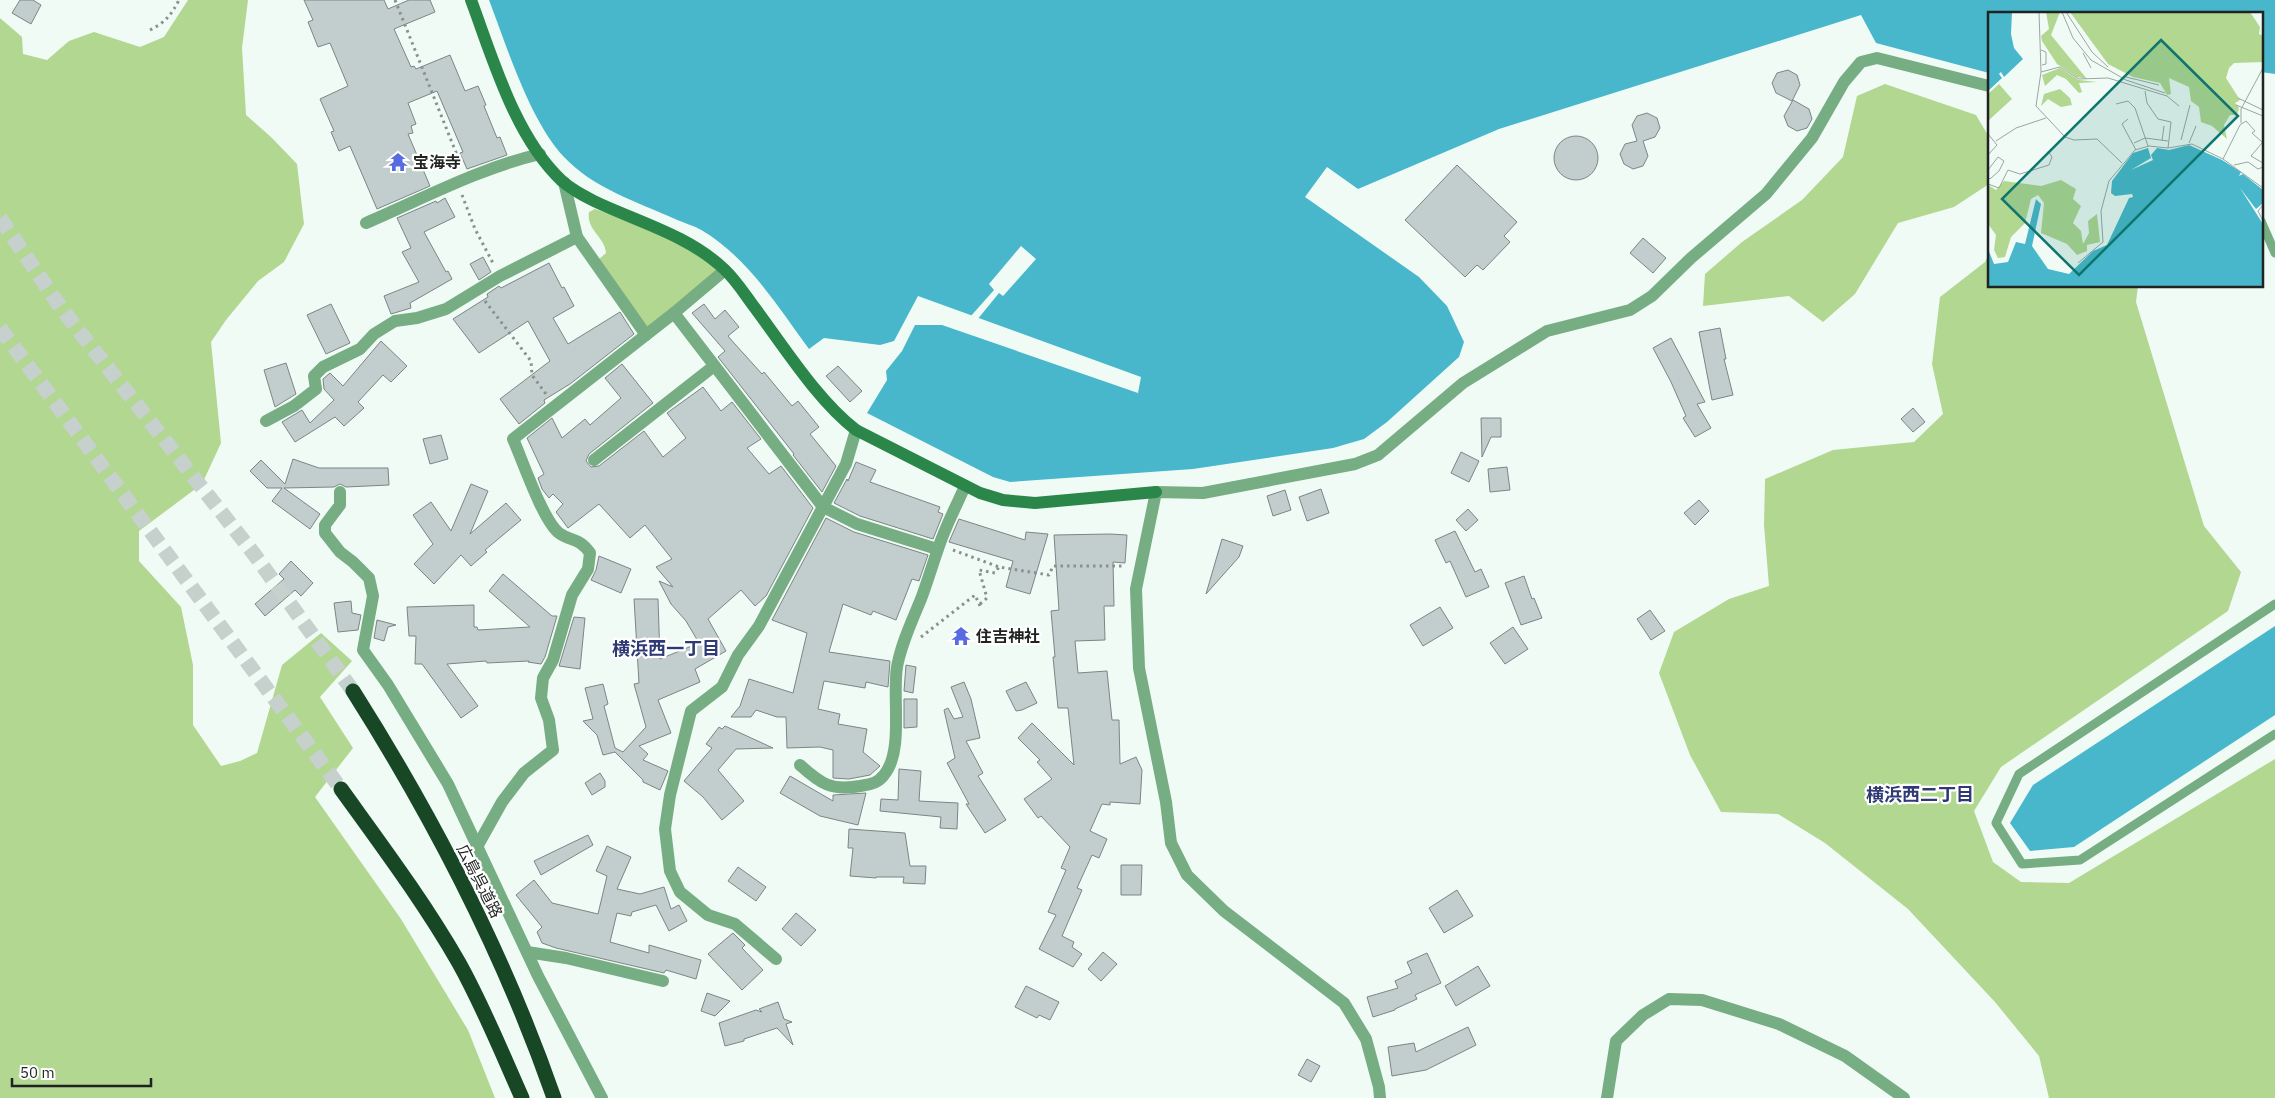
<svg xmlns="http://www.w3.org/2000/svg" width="2275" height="1098" viewBox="0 0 2275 1098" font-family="'IBM Plex Sans','Noto Sans JP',sans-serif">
<rect width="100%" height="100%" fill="#f0fbf6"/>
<g fill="#b2d790">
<path d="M188 0H248L242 48 246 115 271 137 297 164 304 224 284 262 258 281 226 320 211 342 221 443 202 484 139 531V561L181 607 193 665V725L221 766 240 761 257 753 282 665 321 633 352 661 320 697 353 748 315 797 401 919 468 1030 495 1098H0V18L22 37 23 54 47 60 69 41 94 32 140 47 164 37Z"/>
<path d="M1885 84 1976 115 1989 137V184L1954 207 1898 223 1855 294 1823 322 1789 296 1703 306 1705 274 1742 242 1802 200 1843 157 1857 96Z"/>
<path d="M595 209 651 228 707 258 718 273 649 329 598 260 606 253C605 237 586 230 589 212Z"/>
<path d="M1989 254V286H2138L2136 302 2204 526 2241 572 2228 611 2001 767 1974 811 1993 862 2021 882 2069 883 2275 759V1098H2049L2039 1056 1995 1002 1908 909 1825 843 1778 814 1721 812 1690 755 1659 673 1674 632 1729 599 1769 586 1764 525 1765 479 1833 450 1914 442 1943 414 1932 364 1940 297 1985 262Z"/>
</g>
<g fill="#48b7cb">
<path d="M489 0H2275V74L2261 72V14H1989V73L1876 43 1861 15 1499 129 1358 189 1327 167 1305 197 1419 277 1447 306 1464 342 1459 357 1387 422 1364 439 1333 448 1193 469 1010 482 993 477 867 413 887 380 886 371 902 351 915 325H942L1138 393 1141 377 918 296 894 341 880 345 824 338 809 349C778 307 749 259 703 231 695 226 684 223 675 219 637 202 593 188 564 157 530 121 507 47 489 0Z"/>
<path d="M2275 626V715L2074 847 2030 851 2010 823 2033 785Z"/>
</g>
<path fill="#f0fbf6" d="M1021 246 1036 259 1003 296 999 293 977 320 970 317 994 290 989 284Z"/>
<g fill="#c2cecd" stroke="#7b8585">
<path d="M20 0H33L41 5 31 24 12 13Z"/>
<path d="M304 0H384L388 9 409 0H430L435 12 394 29 411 67 414 66 416 69 450 55 465 91 478 86 486 105 484 106 497 138 500 137 507 155 467 169 460 153 463 152 437 91 408 103 416 124 411 126 413 133 408 134 430 186 377 209 350 146 339 151 331 132 334 131 320 99 348 86 330 43 318 47 308 22 313 20Z"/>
<path d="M1788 70 1797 75 1800 85 1792 101 1776 93 1772 83 1777 73Z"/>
<path d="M1793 100 1809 109 1812 119 1807 128 1797 131 1788 126 1784 116Z"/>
<path d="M1647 113 1657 118 1660 128 1655 137 1643 141 1648 156 1643 166 1633 169 1624 164 1620 154 1625 144 1637 141 1632 125 1637 116Z"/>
<circle cx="1576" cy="158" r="22"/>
<path d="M1457 165 1517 222 1504 236 1510 242 1483 270 1477 265 1465 277 1405 220Z"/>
<path d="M445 198 455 217 424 232 446 272 448 271 452 279 410 303 411 308 391 314 384 296 419 282 402 252 411 248 397 218 436 201 437 203Z"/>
<path d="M1643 238 1666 258 1653 273 1630 253Z"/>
<path d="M483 257 491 272 479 280 470 264Z"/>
<path d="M549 263 562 288 564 287 574 306 553 318 568 344 620 312 634 334 570 384 544 400 545 403 519 424 500 399 550 361 528 321 479 353 453 319 488 297 487 294 499 286 501 288Z"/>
<path d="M331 304 350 343 326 354 307 315Z"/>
<path d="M704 304 715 319 725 310 739 327 728 336 734 343 762 374 764 372 792 406 798 401 819 427 810 434 836 466 822 492 793 455 794 454 718 357 725 351 692 313Z"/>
<path d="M1720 328 1726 359H1724L1733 395 1712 400 1699 332Z"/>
<path d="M1671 338 1705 402 1697 404 1711 428 1695 437 1683 418 1686 416 1671 382 1653 348Z"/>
<path d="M381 341 407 366 391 382 383 375 358 402 364 408 344 426 335 417 295 442 282 422 302 410 310 423 334 400 324 389 323 379 330 373 343 386Z"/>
<path d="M286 363 296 394 275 407 264 370Z"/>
<path d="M622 364 653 403 589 454 586 461 591 467 599 466 644 431 663 457 686 438 667 413 703 387 721 411 732 402 761 439 747 448 769 474 781 466 813 508 766 596 755 606 741 590 708 619 726 651 695 669 700 682 658 700 671 733 639 746 648 754 643 760 668 771 660 790 643 782V780L615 752 603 755 597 735 583 721 593 719 585 688 603 684 608 704 604 706 615 748 623 752 646 727 634 684 639 683 634 599H658L660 659 699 643 686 621 671 604 659 581 673 587 656 567 672 559 645 525 630 538 599 504 568 528 556 512 563 504 553 494 549 498 542 489 538 478 544 474 527 438 552 418 562 438 585 419 590 425 621 398 605 378Z"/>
<path d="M838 366 862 391 850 402 826 376Z"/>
<path d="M1913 408 1925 422 1913 432 1901 419Z"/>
<path d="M1481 418H1501V437H1491L1482 457Z"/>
<path d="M441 435 448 459 430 464 423 439Z"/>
<path d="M1461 452 1479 461 1469 482 1451 473Z"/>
<path d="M293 459 319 468H388L389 485 346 487 340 484 334 487 284 488 320 514 310 529 272 501 282 488H267L250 471 261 460 285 484Z"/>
<path d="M856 462 876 470 870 482 940 507 938 512 943 514 933 539 860 516 834 503 847 479 848 481Z"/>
<path d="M1507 467 1510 490 1490 492 1488 469Z"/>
<path d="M471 484 488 491 470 534 506 503 521 520 485 550 487 552 471 566 461 555 434 584 414 564 433 544 413 515 431 502 451 531Z"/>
<path d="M1321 489 1329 513 1307 521 1299 497Z"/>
<path d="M1285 490 1291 510 1273 516 1267 496Z"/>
<path d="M1699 500 1709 511 1695 525 1684 513Z"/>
<path d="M1468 509 1478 520 1466 531 1456 520Z"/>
<path d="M826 518 854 532 928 555 919 581 912 579 896 620 873 611 871 615 843 604 829 652 890 661 888 687 866 682 865 688 824 681 818 709 840 714 838 724 867 729 863 752 880 766 870 775 849 779 833 778V750L820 747 787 748 786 717H777L756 710 751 717H731L740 706 749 679 793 693 807 633 772 620Z"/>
<path d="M959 519 1025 540 1026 532 1048 534 1030 594 1006 587 1013 561 949 542Z"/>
<path d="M1455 531 1475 572 1481 569 1489 587 1466 597 1450 561 1446 563 1435 540Z"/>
<path d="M1110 534 1127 535 1125 563 1113 562 1114 606H1104L1105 640 1075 641 1078 673 1107 671 1112 720H1119L1120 764 1136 757 1142 770 1140 804 1110 802V805L1102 804 1090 831 1107 839 1099 858 1092 855 1077 888 1082 890 1062 936 1074 942 1072 947 1082 954 1073 967 1039 949 1056 915 1048 912 1066 870 1061 868 1070 847 1041 816 1038 818 1024 799 1052 779 1037 762 1040 760 1018 738 1032 723 1074 765 1068 708H1058L1053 657H1055L1051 611 1059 610 1054 535Z"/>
<path d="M1222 539 1243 546 1239 557 1206 594Z"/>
<path d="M599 556 631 569 621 593 591 580 596 570Z"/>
<path d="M291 561 313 583 301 596 295 590 265 616 255 604 284 579 279 574Z"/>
<path d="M503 574 552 616H557L545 657 541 664 528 662 529 661 487 663 486 661 447 664 478 706 461 718 422 664H415L416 636H409L407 607 474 605V627H477L478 630 530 627 489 591Z"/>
<path d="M1524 576 1532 599 1534 598 1542 618 1521 625 1505 583Z"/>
<path d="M351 601 352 613 361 615 358 630 338 632 334 603Z"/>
<path d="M1440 607 1453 628 1423 646 1410 625Z"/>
<path d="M1650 610 1665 631 1651 640 1637 619Z"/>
<path d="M574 617 585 618 580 669 559 666Z"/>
<path d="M377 620 396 625 388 627 384 641 374 638Z"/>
<path d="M1513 627 1528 649 1505 664 1490 643Z"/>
<path d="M906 665 916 667 913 693 904 691Z"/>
<path d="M964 682 971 699 980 738 966 741 983 773 978 776 1006 820 985 833 966 804H969L947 763 955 758 944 710 948 708 954 719 963 717 951 687Z"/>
<path d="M1026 682 1037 703 1022 710 1016 711 1006 691Z"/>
<path d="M904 699H917V727L904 728Z"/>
<path d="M725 726 773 748 736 749 718 770 744 801 722 820 703 797 684 781 712 748 706 744 719 727 722 729Z"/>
<path d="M899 769 921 771 919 801 958 803 957 829 940 828 941 817 880 811 881 799 898 800Z"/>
<path d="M600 773 605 781V787L592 795 585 783Z"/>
<path d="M790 776 833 801V795L866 793 858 825 820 816 780 793Z"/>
<path d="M849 829 905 833 910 866H926L925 884 903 883 904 877H876V878L850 876 853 848H848Z"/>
<path d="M588 835 593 845 541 875 534 861Z"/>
<path d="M607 846 631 857 617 889 640 894 664 887 671 909 679 905 687 921 669 931 656 905 632 912 631 916 617 913 610 942 649 953V945L701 960 696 979 666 970 664 973 556 948 542 943 537 932 542 927 516 895 534 880 552 903 598 914 607 876 596 871Z"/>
<path d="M1121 865H1142L1141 895H1121Z"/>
<path d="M738 867 766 887 756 901 728 881Z"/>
<path d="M1457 890 1473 916 1444 933 1429 908Z"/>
<path d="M796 913 816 930 801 946 782 929Z"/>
<path d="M733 933 745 945 742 948 763 970 742 990 708 954Z"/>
<path d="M1103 952 1117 964 1101 981 1088 969Z"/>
<path d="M1427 953 1441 983 1415 995 1417 999 1395 1009V1010L1373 1017 1367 997 1398 988 1395 981 1412 973 1407 962Z"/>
<path d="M1478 966 1490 986 1456 1006 1445 986Z"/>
<path d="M1026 986 1059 1002 1050 1020 1039 1015 1037 1018 1015 1007Z"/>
<path d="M707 993 730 1001 715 1016 701 1011Z"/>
<path d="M778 1002 784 1019 792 1022 786 1024 793 1045 777 1028 744 1039V1041L725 1046 719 1023 756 1010 762 1012 759 1009Z"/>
<path d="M1468 1027 1476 1045 1426 1070 1392 1076 1388 1047 1414 1043 1416 1052Z"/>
<path d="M1307 1059 1320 1066 1311 1082 1298 1075Z"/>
</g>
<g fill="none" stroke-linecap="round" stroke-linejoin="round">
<g stroke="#c6d0cc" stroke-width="15" stroke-dasharray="15 8" stroke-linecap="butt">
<path d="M0 218 61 308 254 554 353 691"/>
<path d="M0 328 341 789"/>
</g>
<g stroke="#89918e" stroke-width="3" stroke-dasharray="2.5 4" stroke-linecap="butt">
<path d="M395 0 461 165"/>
<path d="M150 30C166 22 171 15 179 0"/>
<path d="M462 195 475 229 494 265"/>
<path d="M485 301 531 361 532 375 546 394"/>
<path d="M953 550 999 567 1049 575 1053 566H1125"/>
<path d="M980 604 987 598 979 570 995 573 999 567"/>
<path d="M921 637 975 595 981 608"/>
</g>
<g stroke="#76ad82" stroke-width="9">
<path d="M2261 221 2275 253"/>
<path d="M2275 604 2019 774 1996 823 2022 864 2080 860 2275 734"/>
</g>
<g stroke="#76ad82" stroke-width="12">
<path d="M564 182 577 237 646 335"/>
<path d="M366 223C422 199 480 168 540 154"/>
<path d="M674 313 823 507 857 524 937 549"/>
<path d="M266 421 294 406 316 389 314 376 323 367 360 349 374 334 395 321 417 318 446 309 500 276 577 237"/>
<path d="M594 460 714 366"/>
<path d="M340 492V505L325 525V533L340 552 353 562 369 578 373 596 363 650 388 685 448 784 538 976 602 1098"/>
<path d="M800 765C821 784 831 791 860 786 870 784 877 784 884 775 904 751 892 697 897 667 901 644 912 621 921 599 927 583 932 566 938 549 945 527 956 507 965 486"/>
<path d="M478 845 502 802 524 773 553 750 549 720 541 698 543 678 553 660 572 595 588 569 590 553C579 537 571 542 559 533 543 521 522 459 513 439L674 313 725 270"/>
<path d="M527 952 566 958 663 981"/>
<path d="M776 959 735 924 708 915 680 892 670 871 665 829 670 795 691 711 722 687 738 655 759 626 846 464 856 430"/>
<path d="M1380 1098 1379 1087 1366 1039 1344 1003 1224 911 1187 875 1171 843 1166 802 1139 668 1136 589 1156 492 1203 493 1355 464 1378 455 1463 383 1547 331 1630 310 1652 296 1691 258 1766 194 1812 138 1844 82 1861 62 1877 58 1989 86"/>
<path d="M1607 1098 1616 1041 1643 1015 1669 999 1702 1000 1779 1024 1845 1056 1904 1098"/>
</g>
<path stroke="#2a8749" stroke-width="12" d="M471 0C493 59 515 137 562 181 571 189 584 196 594 201 638 222 688 235 724 269 735 279 744 293 752 304 783 345 816 399 856 430L980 493 1003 500 1035 503 1156 492"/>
<g stroke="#184726" stroke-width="15">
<path d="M353 691C434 819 504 954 554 1098"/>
<path d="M341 789C382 846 424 902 459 963 483 1006 502 1053 522 1098"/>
</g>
</g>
<defs>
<g id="temple-bare" transform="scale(1.5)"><path d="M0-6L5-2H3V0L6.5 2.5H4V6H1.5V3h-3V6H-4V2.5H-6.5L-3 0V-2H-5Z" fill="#586be1" stroke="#fff" stroke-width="2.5" paint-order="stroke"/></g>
</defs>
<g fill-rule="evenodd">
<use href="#temple-bare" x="398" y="162"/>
<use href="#temple-bare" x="961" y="636"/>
</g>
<g text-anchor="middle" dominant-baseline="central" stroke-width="4.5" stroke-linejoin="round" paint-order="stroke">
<g font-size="16" font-weight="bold" fill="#1f2322" stroke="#fff" text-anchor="start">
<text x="413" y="162">宝海寺</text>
<text x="976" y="636">住吉神社</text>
</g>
<g font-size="16" fill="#1f2322" stroke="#fff">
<text transform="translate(480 881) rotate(63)">広島呉道路</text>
</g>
<g font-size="18" font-weight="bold" fill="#2f3a74" stroke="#fff">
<text x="666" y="648">横浜西一丁目</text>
<text x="1920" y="794">横浜西二丁目</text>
</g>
</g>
<g transform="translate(1988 12)">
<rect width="275" height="275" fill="#f0fbf6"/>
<path d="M58 0H72L63 23 99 67 89 65 69 52 54 29 53 24 61 17ZM82 0H262L272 15 271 22 275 24V50L246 51 241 56 238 66 252 88 247 91 251 96 249 103H242L236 113 239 127 224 114 213 110 211 95 203 89 201 75 181 66 183 82 179 83 172 71 145 65 120 52ZM72 56 91 68 109 70 91 71 94 80 91 81 78 67 69 63 57 74 54 63ZM11 72 24 87 1 108 0 82ZM72 77 82 86 84 93 73 95 60 87 53 94 56 82ZM73 168 88 177 85 187 93 194 85 211 93 219 95 232 101 221 100 209 109 202 112 230 99 233V239L89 243 79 232 53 221 56 191 50 183 43 187 37 211 23 225 17 245 10 246 6 238 8 223 0 212V173L8 178 16 169 53 174Z" fill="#b2d790"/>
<path d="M0 0H24L23 22 26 36 35 47 16 65 13 60 11 62 14 66 0 79ZM201 133 234 148 253 160 251 164 255 162 275 178V191L268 197 252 176 275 212V275H0V237L6 252 20 250 28 230 37 232 48 187 53 192 44 234 60 257 81 262 105 239 119 233 141 186 145 185 144 182 127 184 123 181 124 169 145 141 160 136 163 146 143 158 165 148 163 143 169 136 181 138Z" fill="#48b7cb"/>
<path fill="none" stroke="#9ca5a1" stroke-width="1" d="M51 0 53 60 48 94 77 125 86 128 109 127 134 151M74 0 85 26 103 48 138 68 177 81M78 0 104 40 120 55M53 38 58 40V52L54 53M95 41 103 56M53 60 72 55 91 67 120 66 179 84 191 94M138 65 171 73M157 79 159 91 170 107 183 110 180 136M250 86 275 98M128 92 140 89 147 96 160 134M248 93 275 104M140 107 134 112 148 138M253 111V97L275 56M0 122 9 133 0 143M193 128 202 93M8 129 28 116 58 106M174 129 176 114M146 131 157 126 180 129M201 131 208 114M274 131 263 144 275 151M235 147 252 113 258 109 267 119 264 121 275 131M246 153 260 150 270 157 275 155M0 158 10 145 16 149 11 159 2 167 0 165M0 172 11 176 20 158 32 162 61 153 64 145 60 139M275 193 270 199 275 209M90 251 115 230 113 199 121 169 147 138 161 134 180 136 204 132 235 147 275 176"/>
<path fill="#0f766e" fill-opacity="0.15" stroke="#0f766e" stroke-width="2.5" d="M173 28 250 104 91 263 14 187Z"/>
<rect width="275" height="275" fill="none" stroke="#1f2322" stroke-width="2.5"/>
</g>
<path d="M12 1078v8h139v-8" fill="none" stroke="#1f2322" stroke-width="2.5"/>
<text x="20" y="1078" font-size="15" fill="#1f2322" stroke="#ffffff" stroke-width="4" paint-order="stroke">50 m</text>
</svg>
